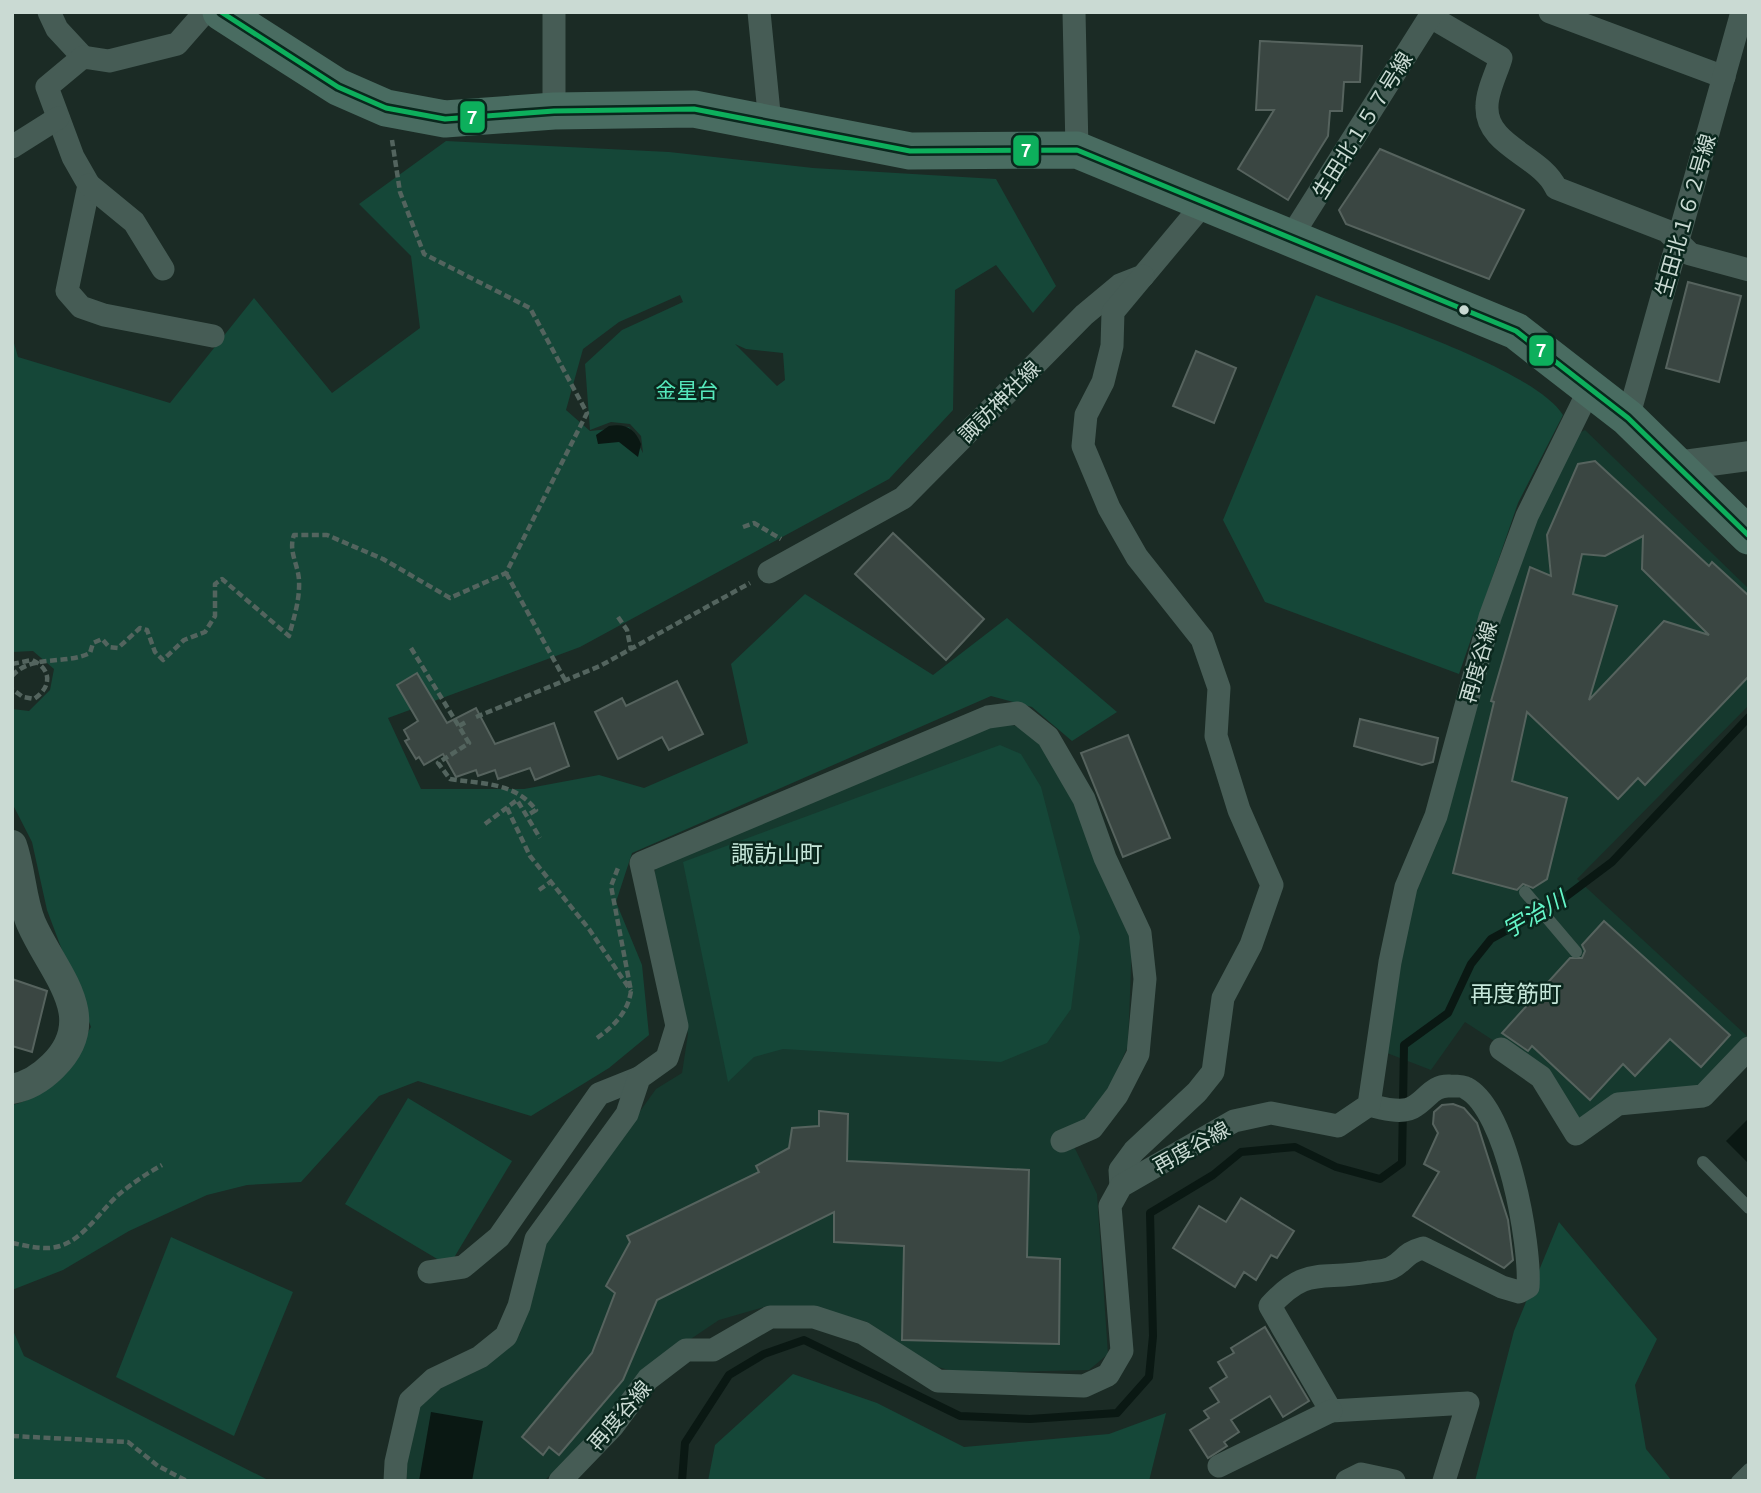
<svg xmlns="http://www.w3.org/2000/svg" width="1761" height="1493" viewBox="0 0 1761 1493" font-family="Ubuntu,'Noto Sans JP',sans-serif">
<rect width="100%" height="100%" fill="#1b2b25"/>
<g fill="#16392e">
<path d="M1585 430 1749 589V705L1577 879 1747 1036 1714 1073 1697 1086 1620 1093 1575 1121 1545 1074 1465 1022 1431 1070 1387 1053 1409 909 1443 829 1513 575 1546 490 1577 434Z"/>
<path d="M995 723 1018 726 1043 745 1077 803 1132 942 1128 1046 1109 1088 1089 1119 1066 1130 1097 1194 1108 1354 1089 1370 960 1373 930 1365 867 1322 815 1307 767 1306 719 1320 643 1371 609 1418 544 1481H407V1459L420 1403 443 1387 487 1366 520 1334 545 1244 656 1089 682 1073 688 1034 652 884 656 867Z"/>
</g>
<g fill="#154738" fill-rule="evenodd">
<path d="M446 141 669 152 813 168 996 179 1056 286 1033 313 996 265 955 290 953 410 889 479 580 647 388 718 421 789H524L599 775 644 788 748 743 731 664 805 594 933 675 1007 618 1117 712 1072 741 1032 707 991 696 632 853 616 902 642 965 649 1035 609 1068 531 1116 418 1081 379 1096 301 1182 247 1185 207 1195 129 1231 63 1270 12 1290V1105C50 1098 73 1057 91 1027L47 910 32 842 12 803V709L29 711 50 690 54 669 33 651 12 652V336L18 357 170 403 254 298 332 393 420 328 411 256 359 204ZM680 295 683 302 622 330 585 364 590 430 611 422 630 424 641 436 643 453 629 427 590 431 566 410 583 349 619 322ZM735 344 746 349 783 353 785 380 777 386Z"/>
<path d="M1316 295C1372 317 1534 369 1563 415L1518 503 1459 674 1265 602 1223 520Z"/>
<path d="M1000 745 1021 754 1041 787 1080 937 1071 1009 1047 1043 1001 1062 783 1049 754 1057 728 1082 683 862Z"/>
<path d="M408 1098 512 1161 449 1266 345 1204Z"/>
<path d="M1559 1222 1657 1339 1635 1385 1646 1449 1672 1481H1475L1514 1331Z"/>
<path d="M171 1237 293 1292 234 1436 116 1377Z"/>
<path d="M12 1328 24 1356 270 1481H12Z"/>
<path d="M793 1374 877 1403 964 1447 1109 1434 1166 1413 1149 1481H708L715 1445Z"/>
</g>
<g fill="#0a1813">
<path d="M609 426C626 423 635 429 641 444L638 457 619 442 598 444 596 435Z"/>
<path d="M1749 1118V1164L1726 1141Z"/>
<path d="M431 1412 483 1421 472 1481H419Z"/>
</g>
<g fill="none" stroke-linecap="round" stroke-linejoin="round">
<path stroke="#0a1813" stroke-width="8" d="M682 1481 685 1443 729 1375 764 1354 804 1340 960 1416 1030 1419 1117 1413 1149 1377 1153 1336 1150 1213 1213 1175 1241 1152 1295 1147 1336 1167 1380 1179 1402 1163 1404 1045 1448 1013 1471 964 1491 939 1560 901 1612 862 1749 717"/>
</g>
<g fill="#3a4642" stroke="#56635e" stroke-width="2" fill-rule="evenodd">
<path d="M1260 41 1362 46 1360 82H1344L1342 111H1330L1328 136 1288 200 1238 169 1274 110H1256Z"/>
<path d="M1380 149 1524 210 1489 279 1346 224 1339 210Z"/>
<path d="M1688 282 1741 296 1719 382 1666 368Z"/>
<path d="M1196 351 1236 368 1214 423 1173 406Z"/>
<path d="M1595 461 1709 566 1712 562 1749 596V676L1645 785 1638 778 1618 799 1527 712 1512 781 1567 798 1547 879 1533 888 1523 884 1517 890 1453 873 1494 702 1491 701 1530 567 1551 576 1547 535 1578 464ZM1643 536 1642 569 1709 635 1664 621 1589 700 1617 606 1573 594 1582 554 1605 556Z"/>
<path d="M893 533 984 619 946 660 855 574Z"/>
<path d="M417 673 447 723 476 708 495 744 554 723 569 766 535 780 530 768 498 779 495 770 478 776 476 770 456 777 443 754 424 765 419 757 416 759 405 741 409 739 404 730 418 721 397 685Z"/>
<path d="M677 681 703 734 669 750 662 737 618 759 595 712 622 698 626 706Z"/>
<path d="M1360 719 1438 738 1433 762 1422 765 1354 746Z"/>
<path d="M1128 735 1170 838 1123 857 1081 753Z"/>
<path d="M1604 921 1730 1035 1701 1067 1670 1039 1635 1076 1623 1064 1590 1100 1532 1046 1528 1051 1502 1033 1570 958H1582L1585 951 1582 945Z"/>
<path d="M12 979 47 991 32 1052 12 1046Z"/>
<path d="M1453 1104 1464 1108 1477 1123 1508 1220 1513 1260 1504 1268 1413 1216 1439 1172 1424 1164 1438 1133 1433 1124 1434 1112 1442 1105Z"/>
<path d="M819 1111 848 1114 847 1161 1029 1170 1027 1257 1060 1259 1059 1344 902 1340 904 1246 834 1242V1212L657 1300 623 1380 559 1455 549 1447 543 1455 522 1437 592 1353 615 1293 606 1286 630 1242 627 1236 759 1172 756 1166 789 1148 792 1128 819 1126Z"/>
<path d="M1241 1198 1294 1231 1277 1258 1271 1255 1256 1280 1244 1272 1235 1287 1173 1248 1199 1206 1226 1222Z"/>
<path d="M1265 1327 1309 1401 1283 1417 1270 1396 1231 1420 1239 1432 1224 1442 1227 1446 1208 1458 1190 1430 1209 1418 1204 1411 1219 1402 1210 1388 1227 1377 1218 1362 1234 1353 1231 1348Z"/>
</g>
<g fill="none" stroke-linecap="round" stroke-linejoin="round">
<g stroke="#53645e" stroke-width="4.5" stroke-dasharray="7 3.5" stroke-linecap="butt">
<path d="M743 527 754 523 781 539"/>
<path d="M506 573 565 680"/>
<path d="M618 617 627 630 631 650"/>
<path d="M411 648 469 743 438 763 450 779C482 784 515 782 536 810L528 815"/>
<path d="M12 676C31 654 66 665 90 653L93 643 102 639 109 647 118 648 140 628 147 630 155 652 163 660 184 640 205 632 215 616V584L222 579 289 636C294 617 300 600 299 580 298 564 288 551 294 535H327L383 559 450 598 506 573 587 413 530 308 424 254 400 192 392 140"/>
<path d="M476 717 600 666 750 583"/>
<path d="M459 726 466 722"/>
<path d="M507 808 530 856 589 929 631 991"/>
<path d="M485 824 517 800 540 838"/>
<path d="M539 890 549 883"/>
<path d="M597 1038C614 1026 628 1012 631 991L611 886 618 868"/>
<path d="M12 1243C28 1246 45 1251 60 1246 83 1239 100 1212 117 1196 131 1184 146 1174 162 1165"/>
<path d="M12 1436 128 1442 158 1466 187 1481"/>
</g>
<g stroke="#465c55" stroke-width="12">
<path d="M1525 892 1576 952"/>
<path d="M1703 1162 1749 1208"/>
<path d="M1737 1481 1749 1469"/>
</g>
<g stroke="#465c55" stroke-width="23">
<path d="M49 12 57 29 83 57"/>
<path d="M205 12 177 44 109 61 83 57 47 87 73 157 89 185 67 291 81 307 104 315 213 336"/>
<path d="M759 12 770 123"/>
<path d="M1074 12 1077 150"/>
<path d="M1550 12 1724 77"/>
<path d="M1431 17 1501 58C1497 72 1487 91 1487 106 1485 146 1542 156 1556 188L1667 231 1690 254 1749 270"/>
<path d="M554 111V12"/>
<path d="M12 147 58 118"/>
<path d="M89 185 134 222 163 269"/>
<path d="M1291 237 1433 12"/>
<path d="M1628 418 1742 12"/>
<path d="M769 572 903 498 1084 315 1120 285 1143 276 1205 202"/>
<path d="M1501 1049 1541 1077 1576 1134 1618 1104 1703 1096 1749 1048"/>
<path d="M1369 1105C1382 1108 1403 1115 1415 1106 1428 1098 1433 1085 1450 1086 1455 1086 1463 1086 1466 1088 1507 1109 1531 1245 1528 1287L1519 1292 1502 1287 1423 1248C1404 1253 1404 1262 1391 1268 1385 1271 1376 1271 1369 1272 1320 1281 1307 1265 1270 1306L1331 1411 1468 1403 1444 1481"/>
<path d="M1121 1186 1120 1170 1134 1151 1197 1092 1213 1072 1223 998 1251 945 1272 885 1239 810 1216 736 1219 688 1202 639 1137 557 1109 508 1083 446 1086 415 1103 382 1112 346 1113 312 1143 276"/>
<path d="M429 1272 463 1267 499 1237 599 1094 639 1078"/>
<path d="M1219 1466 1331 1411"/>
<path d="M395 1481 396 1462 410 1401 434 1379 480 1357 506 1336 519 1306 536 1239 627 1114 639 1078 667 1058 677 1026 641 863 988 717 1018 713 1048 737 1084 799 1105 858 1140 933 1145 979 1138 1054 1117 1095 1092 1128 1062 1141"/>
<path d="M560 1481 613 1426 648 1379 686 1350H713L770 1317H814L863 1333 938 1381 1084 1386 1108 1375 1122 1351 1110 1206 1121 1186 1234 1121 1271 1113 1338 1126 1369 1105 1390 962 1406 887 1436 816 1490 617 1527 516 1591 386"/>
<path d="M1347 1481 1361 1474 1394 1481"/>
</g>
<g stroke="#465c55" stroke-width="30">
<path d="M1675 466 1749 456"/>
<path d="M12 845C21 870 21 899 31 923 52 972 103 1017 53 1066 42 1077 29 1086 12 1089"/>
</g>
<path stroke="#496c61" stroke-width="37" d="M221 12 338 87 386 108 445 119 554 111 694 109 910 151 1077 150 1516 331 1628 418 1749 536"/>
<path stroke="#53645e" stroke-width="4.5" stroke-dasharray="7 3.5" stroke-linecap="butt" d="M12 664 32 660C52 669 52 687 34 699L23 697 12 689"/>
<g stroke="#0a271d" stroke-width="10">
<path id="bus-1" d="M221 12 338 87 386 108 445 119 554 111 694 109 910 151 1077 150 1516 331 1628 418 1749 536"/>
</g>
<use href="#bus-1" stroke="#0daf5c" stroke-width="5"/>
</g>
<circle fill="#cadad3" stroke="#0a271d" stroke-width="2.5" cx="1464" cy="310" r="6"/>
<g text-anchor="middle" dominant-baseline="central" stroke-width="5" stroke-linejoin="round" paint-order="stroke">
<g font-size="21" fill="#cadad3" stroke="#0a271d">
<text transform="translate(1362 125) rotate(-58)">生田北１５７号線</text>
<text transform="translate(1685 215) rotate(-74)">生田北１６２号線</text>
<text transform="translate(999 401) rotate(-45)">諏訪神社線</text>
<text transform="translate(1478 662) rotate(-74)">再度谷線</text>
<text transform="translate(1191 1147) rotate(-29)">再度谷線</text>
<text transform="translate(619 1415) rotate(-49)">再度谷線</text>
</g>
<g font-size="21" fill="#55e8bb" stroke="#0a271d">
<text x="687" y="390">金星台</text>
</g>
<g font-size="23" fill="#c5e6d9" stroke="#0a271d">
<text x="777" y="853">諏訪山町</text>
<text x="1516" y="993">再度筋町</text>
</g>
<g font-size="23" font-style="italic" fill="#65f6c8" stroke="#0a271d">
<text transform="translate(1534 914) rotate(-30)">宇治川</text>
</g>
</g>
<g stroke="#0a271d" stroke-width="2.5">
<rect x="459" y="100" width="27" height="34" rx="7" fill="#0daf5c"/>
<rect x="1012" y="134" width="28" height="33" rx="7" fill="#0daf5c"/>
<rect x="1528" y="334" width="27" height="33" rx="7" fill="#0daf5c"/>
</g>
<g font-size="19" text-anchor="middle" font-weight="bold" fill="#fff">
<text x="472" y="124">7</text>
<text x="1026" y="157">7</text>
<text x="1541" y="357">7</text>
</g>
<rect width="1761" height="1493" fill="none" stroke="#cadad3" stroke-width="28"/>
</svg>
